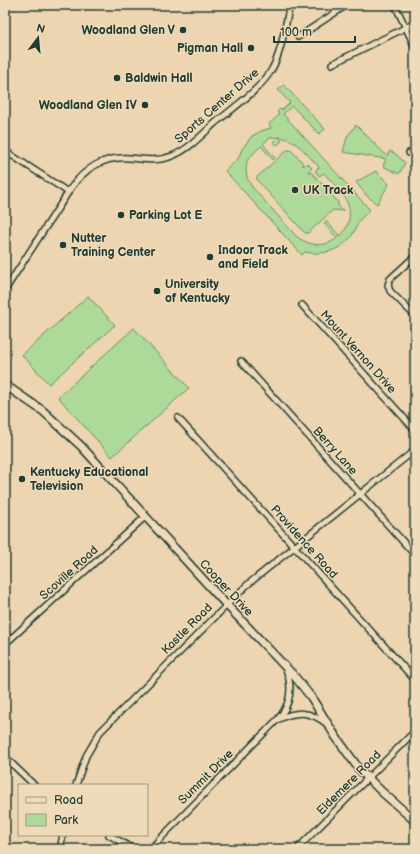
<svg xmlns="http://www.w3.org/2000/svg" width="420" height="854" viewBox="0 0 420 854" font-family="'Balsamiq Sans',sans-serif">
<rect width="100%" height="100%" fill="#edd5b2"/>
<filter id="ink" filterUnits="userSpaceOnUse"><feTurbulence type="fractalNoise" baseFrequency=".025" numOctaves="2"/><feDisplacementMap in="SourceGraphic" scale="8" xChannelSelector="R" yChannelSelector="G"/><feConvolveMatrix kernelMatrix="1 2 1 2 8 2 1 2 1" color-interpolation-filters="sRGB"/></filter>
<g filter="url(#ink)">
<g fill="#aeda99" stroke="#668c66" fill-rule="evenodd">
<path d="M284 85 325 129 319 134 292 106 283 114 370 210C367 213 361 217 359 221 357 224 356 229 354 232 344 250 324 256 305 252L302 255 225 171 238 159 242 149 252 136 261 131 271 128 269 124 279 115 277 112 280 109 282 110 290 103 278 90ZM278 137 273 142 277 145 282 141 279 137C297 139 307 155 319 167L315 171 319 176 324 173C336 187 355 202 348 223 346 228 344 233 340 236L326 221 324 223 337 238C325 248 310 246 297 237L252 187 247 178 246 169 247 161 251 156 261 146 273 160 275 158 263 144 270 138Z"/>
<path d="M356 125 387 156 390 151 397 155 405 163 399 174 383 166 386 159 343 152 347 137Z"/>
<path d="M287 150H291L302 162 303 166 307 163 312 168 308 172 312 173 338 202V206L344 211 333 210 308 233H305L257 180V177Z"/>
<path d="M376 171 389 184 377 204 366 195 356 182Z"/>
<path d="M88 296 115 325 49 384 22 355Z"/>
<path d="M134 328 189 388 112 457 58 397Z"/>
</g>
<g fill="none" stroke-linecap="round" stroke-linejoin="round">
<g stroke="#1f3d34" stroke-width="8">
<g id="minor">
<path d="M395 5 415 47"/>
<path d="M298 37 347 5"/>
<path d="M332 64 415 23"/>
<path d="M5 151 68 192"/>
<path d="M409 153 415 151"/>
<path d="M415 256 390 279 388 285 390 291 415 316"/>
<path d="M5 290 71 188C85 168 105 156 130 158 144 159 158 162 172 156 188 150 202 135 215 123 232 109 262 88 272 69 282 51 285 25 290 5"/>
<path d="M302 305 415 430"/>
<path d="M241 361 415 555"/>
<path d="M178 418 415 680"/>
<path d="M5 644 146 516"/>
<path d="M278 719C291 704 293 687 286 669"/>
<path d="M5 757 34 785"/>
<path d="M76 785 86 756 100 732 247 585 415 450"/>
<path d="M109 835 134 849"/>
<path d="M60 849 63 835"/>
<path d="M150 849 277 720C297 710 310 711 327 724"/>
<path d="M297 849 415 731"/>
</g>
</g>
<g stroke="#1f3d34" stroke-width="10">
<path id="secondary" d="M5 385 43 411 81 446 222 600 295 677 311 697 336 737 359 769 382 792 415 821"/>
</g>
<use href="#minor" stroke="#efdab9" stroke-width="5"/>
<use href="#secondary" stroke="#efdab9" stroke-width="7"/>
</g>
</g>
<g fill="#1f3d34" stroke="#efdab9" stroke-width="1.5">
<circle cx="183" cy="30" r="4"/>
<circle cx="251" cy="48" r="4"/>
<circle cx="117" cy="78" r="4"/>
<circle cx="145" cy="105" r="4"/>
<circle cx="295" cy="190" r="4"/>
<circle cx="121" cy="215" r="4"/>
<circle cx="63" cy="245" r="4"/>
<circle cx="210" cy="257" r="4"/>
<circle cx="157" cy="291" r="4"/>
<circle cx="22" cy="479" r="4"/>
</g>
<g text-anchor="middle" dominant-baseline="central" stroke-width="3" stroke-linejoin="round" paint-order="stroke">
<g font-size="12" font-weight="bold" fill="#1f3d34" stroke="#efdab9" text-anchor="start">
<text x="175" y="30" text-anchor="end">Woodland Glen V</text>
<text x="243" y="48" text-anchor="end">Pigman Hall</text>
<text x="125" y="78">Baldwin Hall</text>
<text x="137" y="105" text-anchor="end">Woodland Glen IV</text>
<text x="303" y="190">UK Track</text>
<text x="129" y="215">Parking Lot E</text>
<text x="71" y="238">Nutter<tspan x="71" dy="14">Training Center</tspan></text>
<text x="218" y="250">Indoor Track<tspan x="218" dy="14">and Field</tspan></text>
<text x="165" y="284">University<tspan x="165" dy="14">of Kentucky</tspan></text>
<text x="30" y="472">Kentucky Educational<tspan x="30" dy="14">Television</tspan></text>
</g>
<g font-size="12" fill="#1f3d34" stroke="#efdab9">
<text transform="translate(217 106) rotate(-41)">Sports Center Drive</text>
<text transform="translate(358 352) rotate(48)">Mount Vernon Drive</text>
<text transform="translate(335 451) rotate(48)">Berry Lane</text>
<text transform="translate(304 542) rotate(48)">Providence Road</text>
<text transform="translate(69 573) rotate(-42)">Scoville Road</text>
<text transform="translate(226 588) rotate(47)">Cooper Drive</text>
<text transform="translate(187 629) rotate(-45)">Kastle Road</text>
<text transform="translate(206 777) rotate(-45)">Summit Drive</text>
<text transform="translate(349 783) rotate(-45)">Eldemere Road</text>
</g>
</g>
<rect width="420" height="854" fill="none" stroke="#efdab9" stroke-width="20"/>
<rect x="10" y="10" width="400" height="834" fill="none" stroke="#1f3d34" stroke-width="1.5" filter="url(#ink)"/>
<rect x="18" y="784" width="130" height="52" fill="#efdab9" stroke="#9c9b84"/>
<rect x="26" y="797" width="20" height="6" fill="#efdab9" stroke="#9c9b84"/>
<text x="54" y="804" font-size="12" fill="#1f3d34">Road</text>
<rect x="26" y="814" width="20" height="12" fill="#aeda99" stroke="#9c9b84"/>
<text x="54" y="824" font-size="12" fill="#1f3d34">Park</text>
<g transform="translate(38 38) rotate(16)" stroke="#efdab9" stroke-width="3" paint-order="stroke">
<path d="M0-3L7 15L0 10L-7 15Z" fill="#1f3d34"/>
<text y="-6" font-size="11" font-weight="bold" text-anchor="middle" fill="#1f3d34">N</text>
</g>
<path d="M274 36v6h81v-6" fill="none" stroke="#1f3d34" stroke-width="2"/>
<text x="280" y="36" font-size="12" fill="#1f3d34" stroke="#efdab9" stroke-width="3" paint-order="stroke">100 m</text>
</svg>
